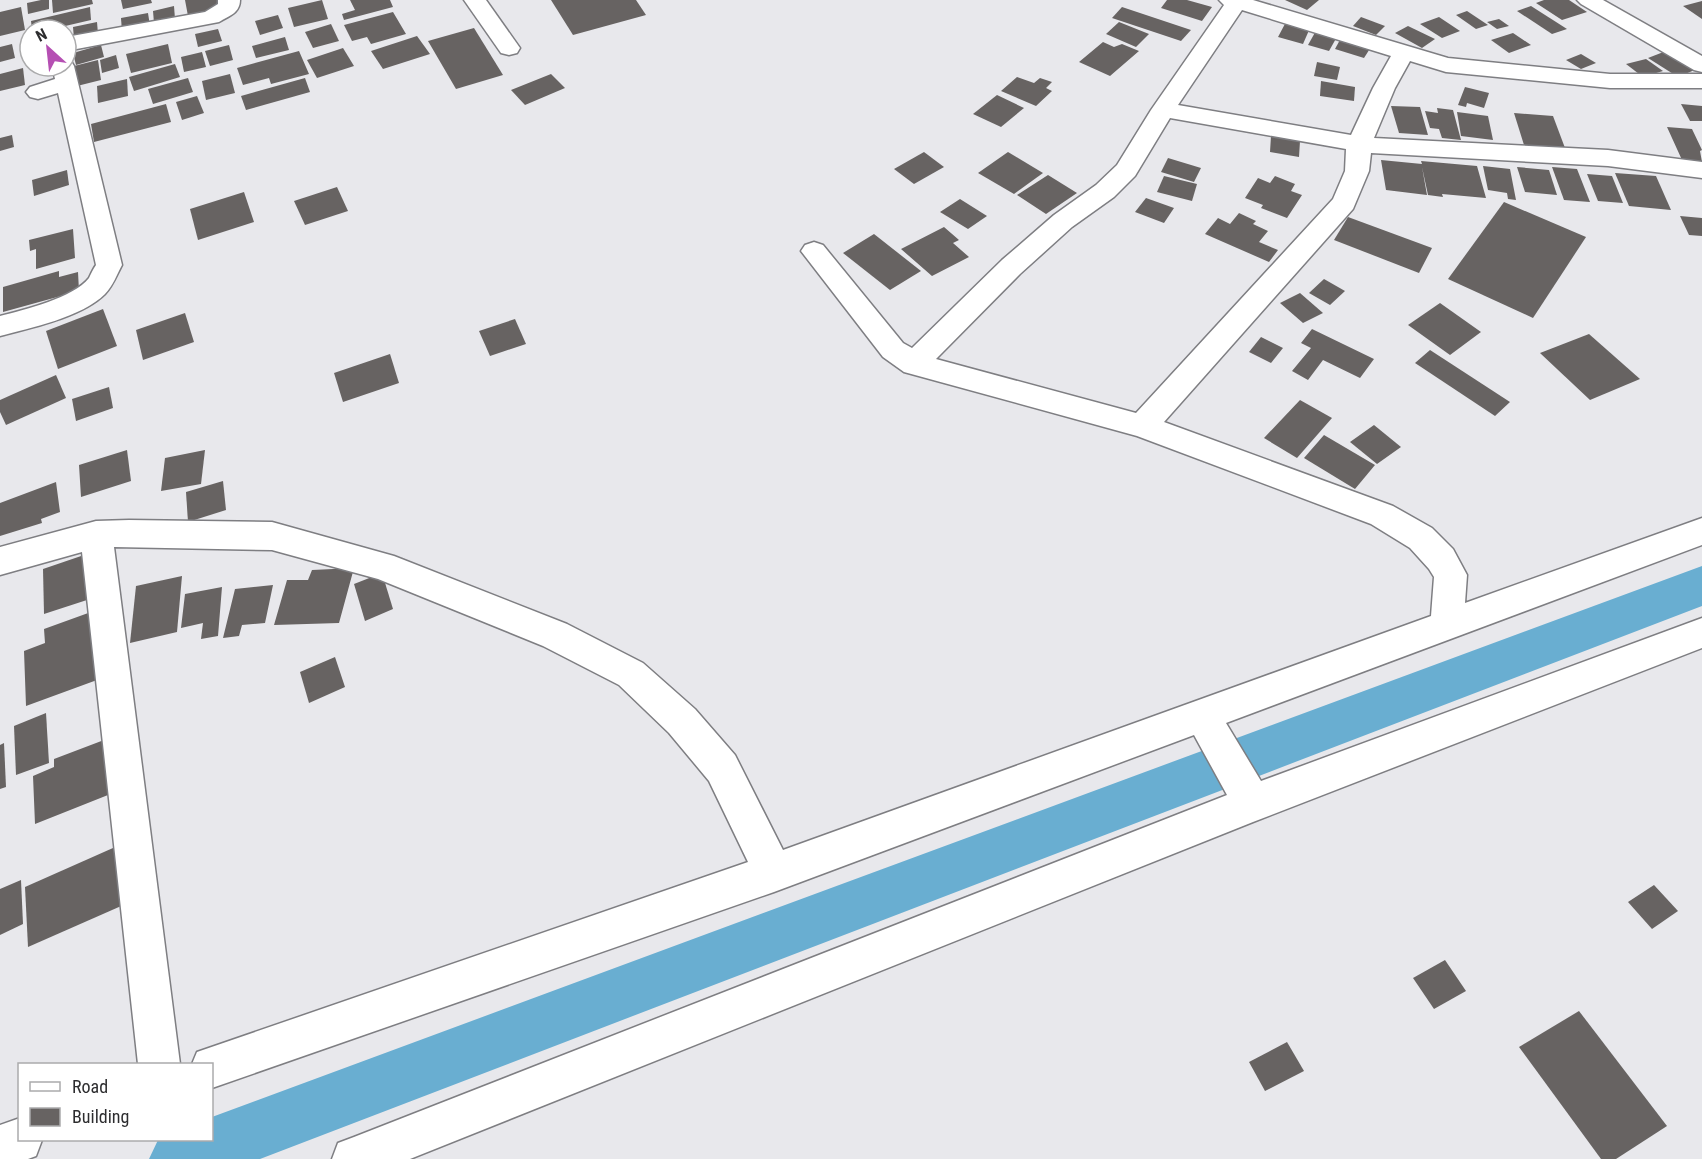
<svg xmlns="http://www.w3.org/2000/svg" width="1702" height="1159" viewBox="0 0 1702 1159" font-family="'Roboto Condensed',sans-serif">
<rect width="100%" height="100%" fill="#e8e8ec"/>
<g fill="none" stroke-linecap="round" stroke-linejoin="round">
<path fill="#69aed1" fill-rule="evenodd" d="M1702 566V606L260 1159H149L158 1140H212V1117Z"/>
</g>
<g fill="#676362">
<path d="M41 0H49V9L28 14 27 3Z"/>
<path d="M52 0H92L93 4 53 13Z"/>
<path d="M121 0H151L152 3 123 9Z"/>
<path d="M185 0H219L220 9 188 16Z"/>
<path d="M322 0 328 19 294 27 288 8Z"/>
<path d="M350 0H390L393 7 344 20 342 14 355 10Z"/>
<path d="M551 0H636L646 15 573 35Z"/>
<path d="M1167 0H1187L1212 7 1202 21 1161 8Z"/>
<path d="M1285 0H1319L1307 10Z"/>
<path d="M1544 0H1569L1587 12 1562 20 1536 3Z"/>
<path d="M1702 1V19L1683 6Z"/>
<path d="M174 6 175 19 154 23 153 11Z"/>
<path d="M1531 6 1567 29 1552 34 1517 11Z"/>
<path d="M21 7 25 30 0 36V12Z"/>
<path d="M90 7 91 20 48 30H32L31 21Z"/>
<path d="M1122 7 1191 30 1181 41 1112 18Z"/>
<path d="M1467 11 1488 25 1476 29 1456 15Z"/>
<path d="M393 12 406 34 371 44 367 37 352 41 344 25Z"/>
<path d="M148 13 150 26 122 32 121 18Z"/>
<path d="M278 15 283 28 260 35 255 21Z"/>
<path d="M1361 17 1385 26 1376 35 1353 26Z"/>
<path d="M1439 17 1460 31 1442 38 1420 24Z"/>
<path d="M1499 19 1509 26 1497 29 1487 22Z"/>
<path d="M97 22 98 34 74 39 73 27Z"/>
<path d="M1119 22 1149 34 1136 47 1106 34Z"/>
<path d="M1286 22 1310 28 1303 44 1278 37Z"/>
<path d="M331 24 339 41 313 48 305 32Z"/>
<path d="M1408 26 1435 39 1422 48 1395 33Z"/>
<path d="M474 28 503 75 456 89 428 41Z"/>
<path d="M218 29 222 41 198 47 195 34Z"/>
<path d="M1317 29 1338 35 1329 51 1308 45Z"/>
<path d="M1513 33 1531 45 1509 53 1491 40Z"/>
<path d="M417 36 430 54 383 69 371 51Z"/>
<path d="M285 37 289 50 256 58 252 46Z"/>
<path d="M1341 38 1371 47 1364 58 1335 49Z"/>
<path d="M1103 42 1114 47 1122 44 1139 51 1110 76 1079 62Z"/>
<path d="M12 44 15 58 0 62V47Z"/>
<path d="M168 44 172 63 131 73 126 54Z"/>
<path d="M101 45 104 57 76 65 73 53Z"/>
<path d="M229 45 233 60 210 66 205 51Z"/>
<path d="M343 48 354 66 317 78 307 60Z"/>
<path d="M299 51 309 74 271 84 269 78 243 85 237 68Z"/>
<path d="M1666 51 1697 69 1678 77 1648 58Z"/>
<path d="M202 52 206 67 184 72 181 57Z"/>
<path d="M1581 54 1596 63 1581 69 1566 60Z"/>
<path d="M116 55 119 68 102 73 100 60Z"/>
<path d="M1646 59 1663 71 1643 77 1626 64Z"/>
<path d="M98 60 101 80 69 88 66 68Z"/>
<path d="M1317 62 1340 67 1337 80 1314 76Z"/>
<path d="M175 64 180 77 134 91 129 77Z"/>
<path d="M23 68 25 85 0 91V74Z"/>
<path d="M230 74 235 93 206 100 202 81Z"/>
<path d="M551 74 565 88 525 105 511 90Z"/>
<path d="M1017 77 1034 83 1040 78 1052 82 1046 88 1052 91 1036 106 1001 91Z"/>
<path d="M188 78 193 92 153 104 148 89Z"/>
<path d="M305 78 310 92 246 110 241 96Z"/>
<path d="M127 79 128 96 98 103 97 86Z"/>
<path d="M1321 81 1355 87 1354 101 1320 96Z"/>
<path d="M1465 87 1489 93 1484 108 1467 103 1466 107 1458 105Z"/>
<path d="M997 95 1024 108 1001 127 973 114Z"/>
<path d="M197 96 204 113 182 120 176 102Z"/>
<path d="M166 104 171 122 94 142 91 124Z"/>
<path d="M1681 104 1702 106V121H1690Z"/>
<path d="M1391 106 1420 107 1428 135 1399 133Z"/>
<path d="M1437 108 1453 110 1461 140 1442 138 1439 129 1430 128 1425 111 1438 113Z"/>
<path d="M1457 112 1488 116 1493 140 1461 136Z"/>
<path d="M1514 113 1553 116 1565 148 1524 145Z"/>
<path d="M1667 127 1692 129 1702 150 1700 151 1702 162 1682 160Z"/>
<path d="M12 135 14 147 0 151V138Z"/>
<path d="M1271 136 1300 141 1299 157 1270 152Z"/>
<path d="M924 152 944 167 914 184 894 169Z"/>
<path d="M1008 152 1043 173 1014 194 978 173Z"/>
<path d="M1168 158 1201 168 1194 182 1161 172Z"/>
<path d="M1381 160 1422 164 1421 161 1477 166 1486 198 1442 194 1443 197 1428 195 1422 167 1427 195 1386 190Z"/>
<path d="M1483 166 1510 169 1516 200 1508 199 1507 193 1488 190Z"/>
<path d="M1517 167 1549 170 1557 195 1525 192Z"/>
<path d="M1552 167 1577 169 1590 202 1564 200Z"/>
<path d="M67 170 69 185 34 196 32 180Z"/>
<path d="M1615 173 1656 176 1671 210 1629 206Z"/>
<path d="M1587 174 1612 176 1623 203 1598 201Z"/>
<path d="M1048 175 1077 193 1046 214 1017 195Z"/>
<path d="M1164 176 1197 184 1192 201 1157 192Z"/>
<path d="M1275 176 1295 184 1291 191 1302 195 1287 218 1261 208 1263 205 1245 198 1258 178 1270 183Z"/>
<path d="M337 187 348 211 305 225 294 201Z"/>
<path d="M244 192 254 222 198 240 190 209Z"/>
<path d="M1146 198 1174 208 1164 223 1135 212Z"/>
<path d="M960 199 987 216 968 229 940 212Z"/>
<path d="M1504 202 1586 237 1533 318 1448 279Z"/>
<path d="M1239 213 1256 221 1253 224 1268 231 1259 242 1278 250 1269 262 1205 234 1218 218 1230 224Z"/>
<path d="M1680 216 1702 218V236L1689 235Z"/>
<path d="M1348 217 1432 248 1419 273 1334 240Z"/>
<path d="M944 227 959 240 953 243 969 257 932 276 901 249Z"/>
<path d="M73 229 75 258 36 269V249L30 251 29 240Z"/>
<path d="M874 234 921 271 890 290 843 253Z"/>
<path d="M59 271V277L78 272 79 291 3 312V287Z"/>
<path d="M1324 279 1345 291 1330 305 1309 293Z"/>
<path d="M1300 293 1323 313 1303 323 1280 303Z"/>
<path d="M1440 303 1481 332 1450 355 1408 325Z"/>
<path d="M103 309 117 346 58 369 46 331Z"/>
<path d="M185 313 194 342 143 360 136 330Z"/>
<path d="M515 319 526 344 490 356 479 331Z"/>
<path d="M1312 329 1374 359 1360 378 1323 360 1308 380 1292 371 1311 348 1301 343Z"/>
<path d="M1589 334 1640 379 1590 400 1540 353Z"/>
<path d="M1261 337 1283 348 1271 363 1249 352Z"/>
<path d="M1430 350 1510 402 1495 416 1415 363Z"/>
<path d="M390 354 399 383 343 402 334 373Z"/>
<path d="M56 375 66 398 6 425 0 412V400Z"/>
<path d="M109 387 113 408 76 421 72 399Z"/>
<path d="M1300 400 1332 418 1297 458 1264 438Z"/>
<path d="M1374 425 1401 447 1377 464 1350 442Z"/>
<path d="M1324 435 1375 465 1355 489 1304 458Z"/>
<path d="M127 450 131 481 81 497 79 465Z"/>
<path d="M205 450 201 484 161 491 165 458Z"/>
<path d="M223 481 226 510 188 522 186 492Z"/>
<path d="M56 482 60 512 41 519 42 523 0 536V503Z"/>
<path d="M87 554 90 599 44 614 43 569Z"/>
<path d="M354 568 339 623 274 625 287 580H308L312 570Z"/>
<path d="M382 573 393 609 365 621 354 584Z"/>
<path d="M182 576 177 632 130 643 136 586Z"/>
<path d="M273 585 265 623 242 625 239 636 223 638 235 589Z"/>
<path d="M222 587 218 636 201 639 203 623 181 628 185 594Z"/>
<path d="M91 612 97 680 26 706 24 651 45 643 44 629Z"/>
<path d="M335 657 345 687 309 703 300 672Z"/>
<path d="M46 713 49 763 16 775 14 726Z"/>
<path d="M104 740 108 795 35 824 33 776 54 767V759Z"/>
<path d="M4 743 6 787 0 789V745Z"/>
<path d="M122 844 128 903 28 947 25 887Z"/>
<path d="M21 880 23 924 0 935V889Z"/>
<path d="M1654 885 1678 911 1652 929 1628 902Z"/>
<path d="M1445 960 1466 991 1434 1009 1413 978Z"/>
<path d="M1579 1011 1667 1126 1616 1159H1601L1519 1047Z"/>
<path d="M1287 1042 1304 1071 1265 1091 1249 1062Z"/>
</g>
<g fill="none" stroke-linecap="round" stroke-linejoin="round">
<g stroke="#7e7e82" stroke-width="3">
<g id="street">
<path d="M218 0H240C240 13 229 16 219 22L66 51V37L205 12 218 4Z"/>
<path d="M464 0H486L520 48 517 53 509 55 501 53Z"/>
<path d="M1219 0H1253L1448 58 1610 74H1702V88H1610L1446 72 1410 61 1395 88 1374 138 1608 150 1702 162V178L1608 166 1371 153 1369 171 1353 209 1164 422 1393 506 1432 528 1453 549 1467 575 1465 603 1702 518V545L1226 723 1261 781 1702 618V648L1253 822 410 1159H332L338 1143 354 1137 1227 795 1194 735 774 892 212 1088V1064H192L197 1052 748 862 709 781 669 733 619 685 543 646 378 579 272 550 114 547 180 1064H138L82 552 0 575V547L96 521 129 520 272 522 394 556 567 624 643 663 695 709 735 755 783 850 1431 616 1434 577 1429 569 1410 548 1371 524 1137 436 904 372 883 357 801 251 805 245 814 242 823 245 903 343 912 348 1002 260 1054 215 1096 185 1117 165 1151 110 1224 5ZM1242 10 1391 56 1373 88 1351 135 1178 105ZM1170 118 1346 149 1345 171 1333 199 1136 413 936 359 1020 274 1072 227 1114 197 1135 176Z"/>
<path d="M1577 0H1603L1702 56V72L1694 70 1581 4Z"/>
<path d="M66 60 71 61 74 66 122 265C117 274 113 286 105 294 82 317 31 328 0 336V316C24 310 73 298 89 278 91 274 93 269 96 265L58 93 38 99 30 97 26 92 30 87 55 79 52 66H66Z"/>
<path d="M20 1118V1140H42L36 1156 28 1159H0V1125Z"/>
</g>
</g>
<use href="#street" fill="#fff" fill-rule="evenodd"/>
</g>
<rect x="18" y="1063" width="195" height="78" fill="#ffffff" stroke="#ababac" stroke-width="1.5"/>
<rect x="30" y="1082" width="30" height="9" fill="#ffffff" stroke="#ababac" stroke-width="1.5"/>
<text x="72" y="1093" font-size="18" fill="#2d2d2f">Road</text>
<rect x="30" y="1108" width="30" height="18" fill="#676362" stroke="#ababac" stroke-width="1.5"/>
<text x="72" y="1123" font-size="18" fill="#2d2d2f">Building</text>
<g transform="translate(48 48) rotate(333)"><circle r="28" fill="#ffffff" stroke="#ababac" stroke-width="1.5"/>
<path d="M0-4.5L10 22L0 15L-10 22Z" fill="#b54fb3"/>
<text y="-9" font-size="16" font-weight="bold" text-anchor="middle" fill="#2d2d2f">N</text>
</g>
</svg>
